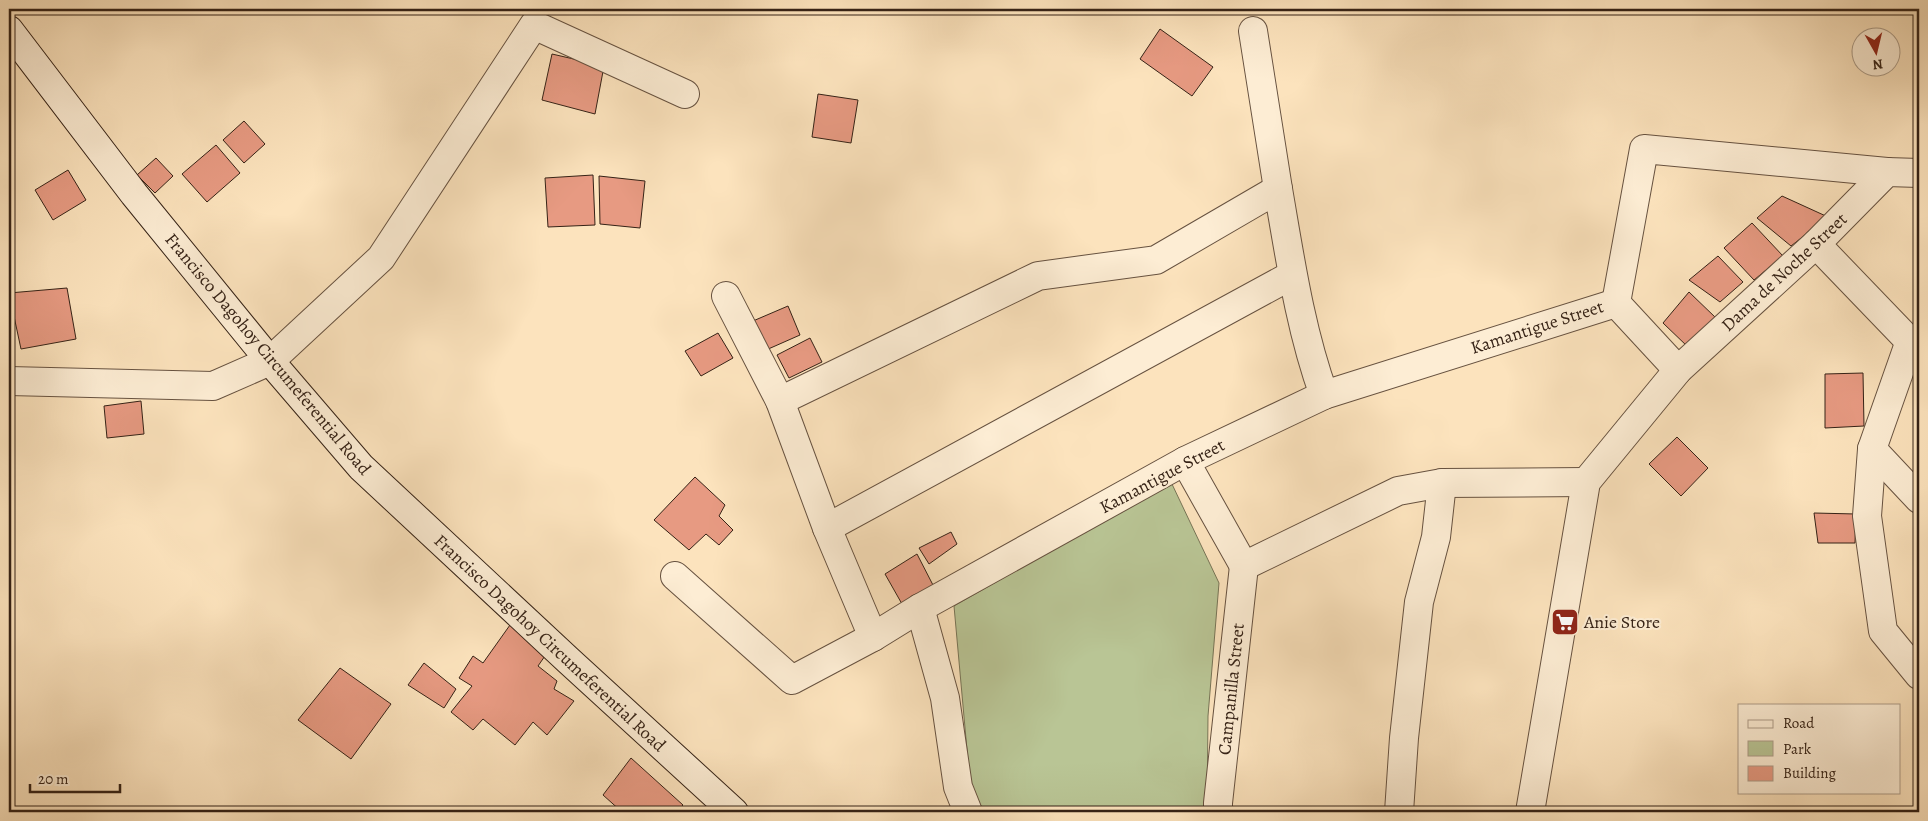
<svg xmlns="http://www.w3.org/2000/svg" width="1928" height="821" viewBox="0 0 1928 821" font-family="Alegreya,serif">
<rect width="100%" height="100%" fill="#fce3bd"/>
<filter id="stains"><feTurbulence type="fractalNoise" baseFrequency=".004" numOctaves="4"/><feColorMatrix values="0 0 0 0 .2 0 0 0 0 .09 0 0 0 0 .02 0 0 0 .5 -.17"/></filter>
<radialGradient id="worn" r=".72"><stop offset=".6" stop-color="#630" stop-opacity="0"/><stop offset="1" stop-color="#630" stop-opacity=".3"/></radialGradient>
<path fill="#b9c595" stroke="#777456" d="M1171 482 1219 583 1208 716 1207 812H983L970 783 954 606Z"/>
<g fill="#e79a82" stroke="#352216">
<path d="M1160 29 1213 67 1192 96 1140 59Z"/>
<path d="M552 54 604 66 595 114 542 100Z"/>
<path d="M818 94 858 100 851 143 812 137Z"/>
<path d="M244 121 265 144 244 163 223 140Z"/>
<path d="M216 145 240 173 207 202 182 174Z"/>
<path d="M156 158 173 176 155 193 137 175Z"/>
<path d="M68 170 86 200 53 220 35 190Z"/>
<path d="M593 175 595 225 548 227 545 178Z"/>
<path d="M599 176 645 181 640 228 600 224Z"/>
<path d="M1782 196 1828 217 1791 246 1757 218Z"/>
<path d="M1752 223 1783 256 1754 280 1724 248Z"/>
<path d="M1718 256 1743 282 1720 302 1689 280Z"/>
<path d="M67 288 76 339 21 349 9 293Z"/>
<path d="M1689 292 1716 318 1688 347 1663 323Z"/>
<path d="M788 306 800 335 766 350 753 321Z"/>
<path d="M718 333 733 358 701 376 685 351Z"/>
<path d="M810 338 822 362 789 378 777 355Z"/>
<path d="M1863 373 1864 426 1825 428V374Z"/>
<path d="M141 401 144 434 107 438 104 406Z"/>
<path d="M1677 437 1708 468 1681 496 1649 464Z"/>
<path d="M695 477 725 505 719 516 733 530 719 545 706 534 689 550 654 520Z"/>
<path d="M1814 513 1856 514 1855 543H1818Z"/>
<path d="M951 532 957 544 929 564 919 548Z"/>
<path d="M917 554 934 587 902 604 885 574Z"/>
<path d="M510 625 547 653 538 666 557 681 554 689 574 701 547 735 533 722 515 745 483 719 473 730 451 712 472 686 459 678 473 656 483 663Z"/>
<path d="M424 663 456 689 444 708 408 685Z"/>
<path d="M340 668 391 704 351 759 298 720Z"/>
<path d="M631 758 683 805 676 812H622L603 795Z"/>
</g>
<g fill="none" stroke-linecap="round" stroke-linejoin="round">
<g stroke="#675240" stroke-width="30">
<g id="minor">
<path d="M1253 31 1278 189"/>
<path d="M1816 244 1919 351"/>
<path d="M726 296 780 401 827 528 873 637"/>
<path d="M1616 303 1644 149 1887 172"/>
<path d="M1616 303 1678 370"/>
<path d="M1910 341 1872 449 1867 516 1883 631 1919 675"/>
<path d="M9 381 213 386 270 361 381 258 534 25 685 94"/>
<path d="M780 401 1038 276 1156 260 1278 189C1290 258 1300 329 1324 395"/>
<path d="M1872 449 1919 499"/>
<path d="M1185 461 1244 566"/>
<path d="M827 528 1292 275"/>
<path d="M1244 566 1398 491 1442 483 1586 482"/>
<path d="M675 576 792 680 873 637 920 608 1185 461 1324 395 1616 303"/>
<path d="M920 608 945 698 958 787 968 812"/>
<path d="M1218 812V803L1244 566"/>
<path d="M1399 812 1404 738 1419 602 1436 537 1442 483"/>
</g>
</g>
<g stroke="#675240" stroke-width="30">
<path id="tertiary" d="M1530 812 1586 482 1678 370 1816 244 1887 172 1919 173"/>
</g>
<g stroke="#352216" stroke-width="30">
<path id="secondary" d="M9 30 134 194 270 361 361 467 568 660 734 812"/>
</g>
<use href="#minor" stroke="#fdedd4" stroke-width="28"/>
<use href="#tertiary" stroke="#fdedd4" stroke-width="28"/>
<use href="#secondary" stroke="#fdedd4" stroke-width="28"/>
</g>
<defs>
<g id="supermarket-square" transform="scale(1.4375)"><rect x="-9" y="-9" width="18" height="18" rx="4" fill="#8f2418" stroke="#fdedd4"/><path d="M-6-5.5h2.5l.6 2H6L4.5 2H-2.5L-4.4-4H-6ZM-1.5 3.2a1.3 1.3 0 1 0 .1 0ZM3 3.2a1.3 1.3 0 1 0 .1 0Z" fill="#fff"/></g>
</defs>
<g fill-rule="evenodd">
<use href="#supermarket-square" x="1565" y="622"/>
</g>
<g text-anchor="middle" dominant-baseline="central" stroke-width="4" stroke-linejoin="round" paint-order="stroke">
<g font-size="18" fill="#352216" stroke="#fdedd4">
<text transform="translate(1784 272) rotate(-43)">Dama de Noche Street</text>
<text transform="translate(1537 327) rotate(-18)">Kamantigue Street</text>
<text transform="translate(268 354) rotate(50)">Francisco Dagohoy Circumeferential Road</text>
<text transform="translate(1162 476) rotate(-28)">Kamantigue Street</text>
<text transform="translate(550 643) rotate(43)">Francisco Dagohoy Circumeferential Road</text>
<text transform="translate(1231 689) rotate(-84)">Campanilla Street</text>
</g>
<g font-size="18" fill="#352216" stroke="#fdedd4" text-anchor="start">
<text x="1584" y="622">Anie Store</text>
</g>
</g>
<rect width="1928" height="821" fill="none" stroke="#fce3bd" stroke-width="30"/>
<rect x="10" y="10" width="1908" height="801" fill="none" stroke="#352216" stroke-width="2.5"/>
<rect x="15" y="15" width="1898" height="791" fill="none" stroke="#352216"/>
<rect x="1738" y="704" width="162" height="90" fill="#fdedd4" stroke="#ad9c88"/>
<rect x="1748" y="720" width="25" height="8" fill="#fdedd4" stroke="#ad9c88"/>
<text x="1783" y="728" font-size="15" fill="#352216">Road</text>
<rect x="1748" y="741" width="25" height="15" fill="#b9c595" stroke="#ad9c88"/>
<text x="1783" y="754" font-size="15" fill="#352216">Park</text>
<rect x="1748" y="766" width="25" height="15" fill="#e79a82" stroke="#ad9c88"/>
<text x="1783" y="778" font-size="15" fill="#352216">Building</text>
<g transform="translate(1876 52) rotate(172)"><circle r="24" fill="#fdedd4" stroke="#ad9c88"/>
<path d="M0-4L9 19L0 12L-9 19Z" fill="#8f2418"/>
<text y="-8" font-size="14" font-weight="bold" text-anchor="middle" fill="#352216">N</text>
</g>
<path d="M30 784v8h90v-8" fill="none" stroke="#352216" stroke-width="2.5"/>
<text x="38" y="784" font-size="15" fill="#352216" stroke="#fdedd4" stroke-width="4" paint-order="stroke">20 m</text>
<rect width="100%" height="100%" filter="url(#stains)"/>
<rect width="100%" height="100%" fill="url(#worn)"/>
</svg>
